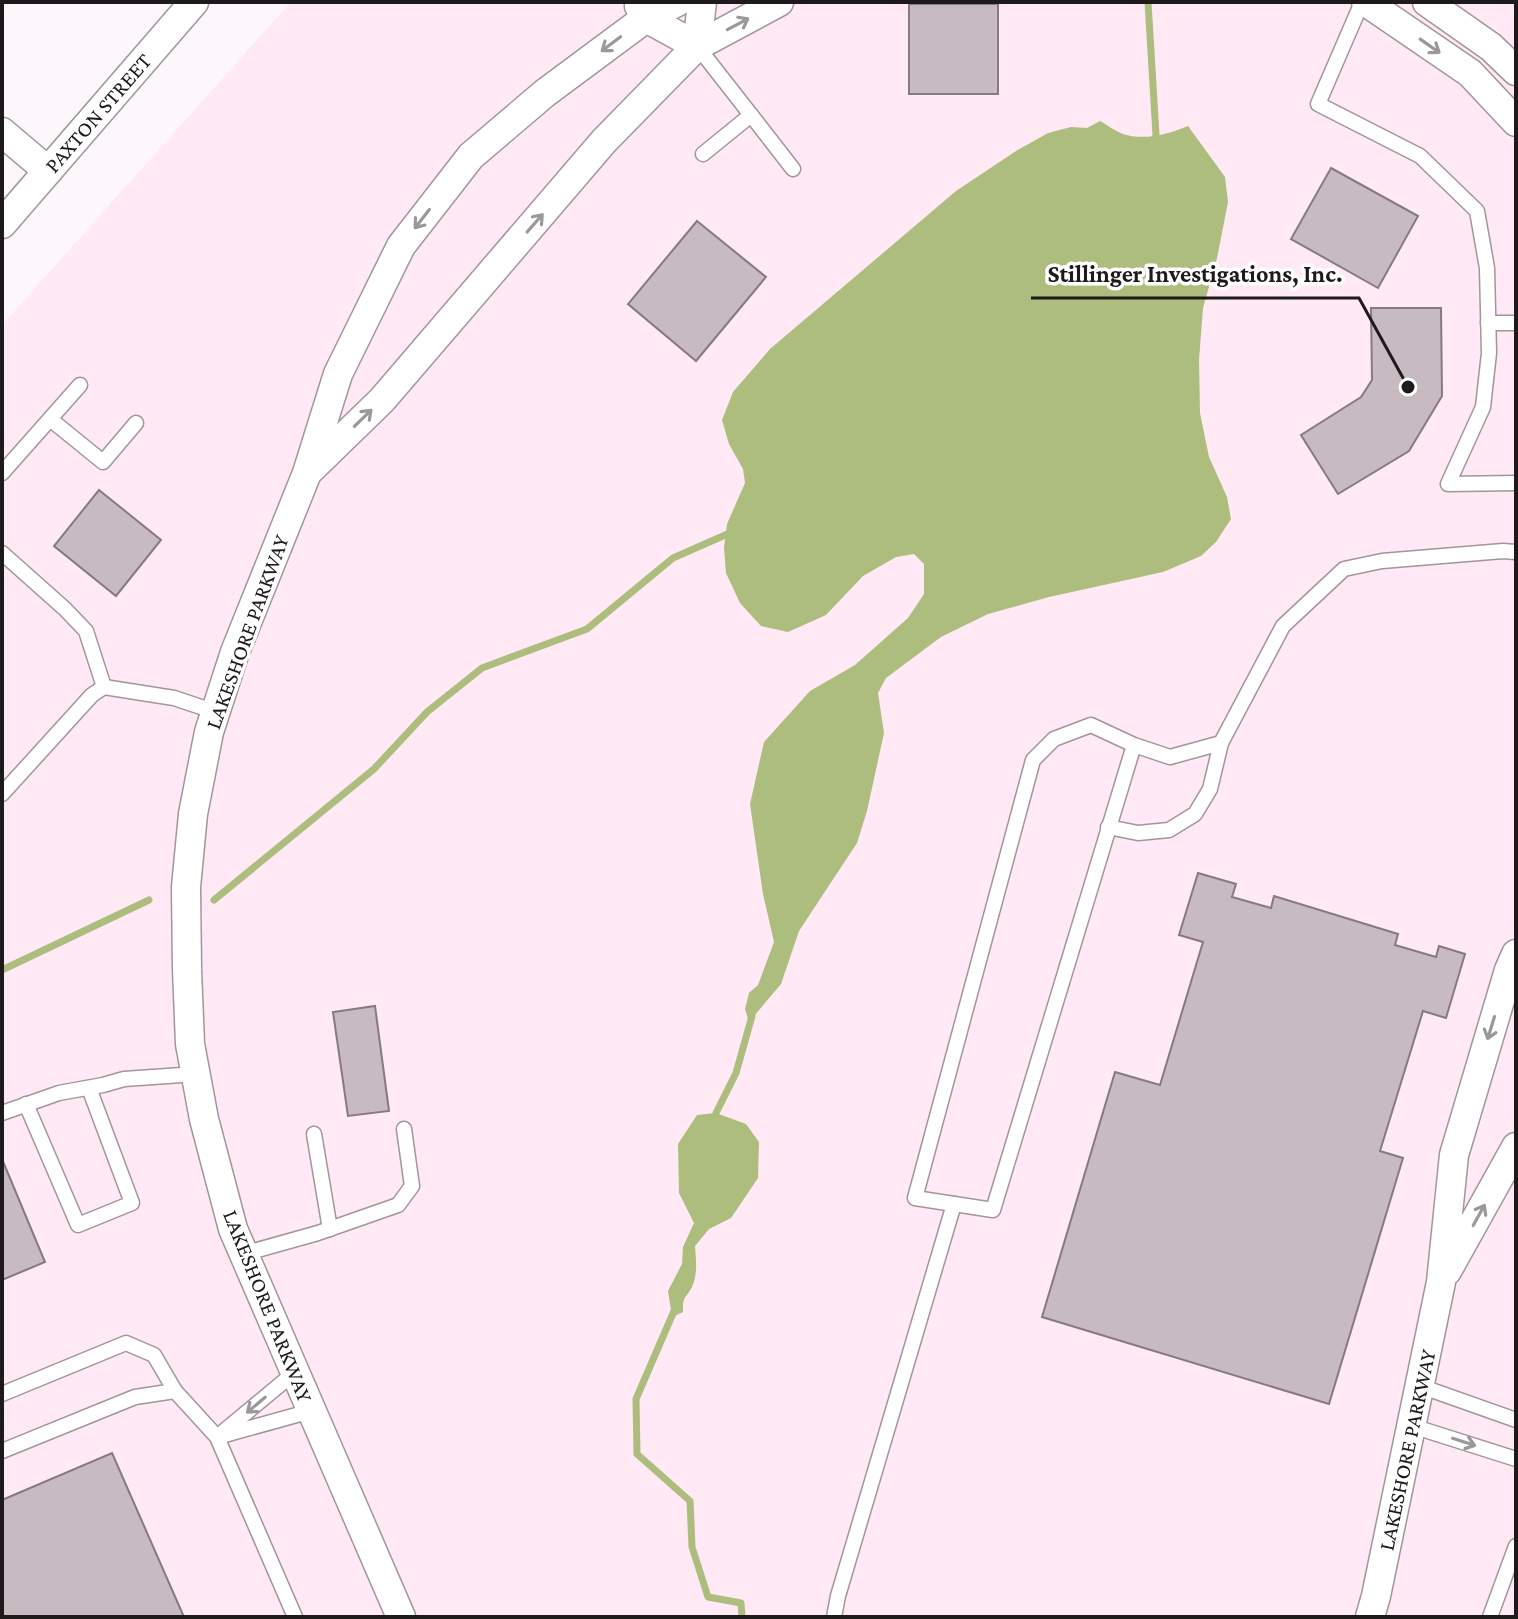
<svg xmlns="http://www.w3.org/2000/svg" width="1518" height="1619" viewBox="0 0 1518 1619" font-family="'Crimson Pro',serif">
<rect width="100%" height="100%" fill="#fdf7fb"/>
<path fill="#ffe9f5" d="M291 2H1516V1617H2V325Z"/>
<g fill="#acbd7d">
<path d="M1100 121C1107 125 1115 131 1123 134 1144 141 1169 134 1188 126L1225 177 1228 202 1217 258 1203 308 1199 360 1200 413 1209 457 1227 497 1231 519 1216 542 1201 556 1163 572 1049 597 988 614 941 637 886 678 878 693 884 733 867 811 857 843 799 931 781 984 749 1022 745 1009 749 993 758 985 774 942 763 894 750 804 764 742 810 691 855 665 908 618 924 594V564L914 554 896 557 863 576 826 615 788 632 761 626 740 603 726 573 724 548 727 524 745 483 743 469 729 444 722 420 733 392 770 349 956 191 1016 151 1048 133 1071 127 1087 128Z"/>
<path d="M716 1113 746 1124 759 1142 758 1178 731 1218 709 1229 695 1246C696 1261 698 1273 692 1287 685 1300 683 1295 683 1312L672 1317 668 1291 682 1264 683 1247 694 1223 679 1193 678 1144 697 1115Z"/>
</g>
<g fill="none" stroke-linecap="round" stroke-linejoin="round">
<g stroke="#acbd7d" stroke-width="7">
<path d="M1148 2 1156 135 1153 143"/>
<path d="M214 900 374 769 427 712 482 668 587 629 673 558 732 532"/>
<path d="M2 970 149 900"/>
<path d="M716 1121V1113L736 1073 752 1016"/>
<path d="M674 1311 636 1399 637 1454 690 1501 692 1547 708 1597 741 1603 742 1617"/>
</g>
</g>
<g fill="#c7bac1" stroke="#867a81" stroke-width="2">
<rect x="909" y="4" width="89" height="90"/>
<path d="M1331 168 1418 216 1378 288 1291 239Z"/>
<path d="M697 221 766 277 696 361 628 304Z"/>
<path d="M1371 308H1441L1442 396 1409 451 1338 494 1301 435 1361 397 1372 380Z"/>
<path d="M99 490 161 540 116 596 54 546Z"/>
<path d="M1198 873 1236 884 1232 897 1271 908 1274 896 1398 934 1395 945 1436 957 1439 946 1465 954 1446 1018 1423 1011 1380 1151 1403 1158 1329 1404 1042 1317 1115 1072 1160 1085 1203 942 1179 935Z"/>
<path d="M375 1006 389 1111 348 1116 333 1012Z"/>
<path d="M2 1159 45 1262 2 1280Z"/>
<path d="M112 1453 184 1617H2V1500Z"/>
</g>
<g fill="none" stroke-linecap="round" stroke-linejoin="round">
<g stroke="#a2959c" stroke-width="17">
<g id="lane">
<path d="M1362 2 1318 104 1420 156 1477 211 1487 268 1489 353 1483 407 1448 484 1516 483"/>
<path d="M697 46 751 115 703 154"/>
<path d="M751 115 793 169"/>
<path d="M1488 323H1516"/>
<path d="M50 419 103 462 136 423"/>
<path d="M2 473 80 385"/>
<path d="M2 553 65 609 86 631 104 687"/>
<path d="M1134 745 1091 725 1054 739 1033 760 915 1198 993 1210 1134 745 1170 757 1221 743 1283 626 1344 569 1382 561 1503 551 1516 552"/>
<path d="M2 794 92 695 104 687 174 698 216 712"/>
<path d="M1108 827 1138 833 1169 830 1195 814 1210 789 1221 743"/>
<path d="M26 1104 78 1225 132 1203 89 1088"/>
<path d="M2 1113 59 1093 103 1085 124 1079 196 1074"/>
<path d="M314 1134 330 1229"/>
<path d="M243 1254 318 1233 398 1205 412 1186 404 1129"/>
<path d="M1420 1386 1516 1420"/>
<path d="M2 1394 126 1343 154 1355 175 1391 217 1437 295 1617"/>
<path d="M1412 1426 1516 1459"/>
<path d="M221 1436 311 1411"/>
<path d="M217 1437 294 1373"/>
<path d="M2 1451 135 1397 175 1391"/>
<path d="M834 1617 838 1596 954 1204"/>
<path d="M1490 1617 1516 1546"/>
</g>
</g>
<g stroke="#a2959c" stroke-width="31">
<g id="street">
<path d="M1366 2 1470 73 1516 122"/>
<path d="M1427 2 1491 47 1516 71"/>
<path d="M639 6 646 18 697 46"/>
<path d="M697 46 702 2"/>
<path d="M2 132 48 171"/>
<path d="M2 224 194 2"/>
<path d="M311 469 382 400 604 141 697 46 779 2"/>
<path d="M1447 1271 1516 1147"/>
<path d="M401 1617 233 1229 204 1119 190 1044 187 969 186 887 193 814 209 732 235 652 307 473 338 374 401 246 471 156 545 93 646 18 677 2"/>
<path d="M1370 1617 1376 1596 1441 1282 1454 1155 1509 970 1516 954"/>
</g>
</g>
<use href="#lane" stroke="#fff" stroke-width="14"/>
<use href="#street" stroke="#fff" stroke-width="28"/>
</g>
<defs><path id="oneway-shaft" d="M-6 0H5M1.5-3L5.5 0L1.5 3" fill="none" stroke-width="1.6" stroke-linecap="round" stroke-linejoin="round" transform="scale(2)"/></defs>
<g stroke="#9a9898">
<use href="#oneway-shaft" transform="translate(738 24) rotate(-28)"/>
<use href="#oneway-shaft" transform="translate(611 44) rotate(143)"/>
<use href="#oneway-shaft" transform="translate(1430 46) rotate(35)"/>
<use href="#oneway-shaft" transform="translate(422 219) rotate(128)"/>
<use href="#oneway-shaft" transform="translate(535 223) rotate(-49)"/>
<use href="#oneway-shaft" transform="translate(363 418) rotate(-44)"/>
<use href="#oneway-shaft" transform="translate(1491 1028) rotate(107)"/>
<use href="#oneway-shaft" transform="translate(1479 1215) rotate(-61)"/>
<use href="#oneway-shaft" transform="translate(256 1405) rotate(140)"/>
<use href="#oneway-shaft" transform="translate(1464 1442) rotate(18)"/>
</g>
<g text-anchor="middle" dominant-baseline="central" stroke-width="7" stroke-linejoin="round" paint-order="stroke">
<g font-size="22" fill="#1e191b" stroke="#fff">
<text transform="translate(98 113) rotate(-49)">PAXTON STREET</text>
<text transform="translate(247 632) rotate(-70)">LAKESHORE PARKWAY</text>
<text transform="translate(268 1306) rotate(68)">LAKESHORE PARKWAY</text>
<text transform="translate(1407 1450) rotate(-78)">LAKESHORE PARKWAY</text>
</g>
</g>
<path fill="none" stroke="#1e191b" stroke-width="3" d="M1408 387L1359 298H1031"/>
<circle fill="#1e191b" stroke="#fff" stroke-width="3" cx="1408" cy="387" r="8"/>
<g font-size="24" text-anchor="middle" font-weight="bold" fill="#1e191b" stroke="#fff" stroke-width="7" stroke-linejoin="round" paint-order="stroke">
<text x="1195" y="282">Stillinger Investigations, Inc.</text>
</g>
<rect width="1518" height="1619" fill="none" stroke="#1e191b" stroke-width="8"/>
</svg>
